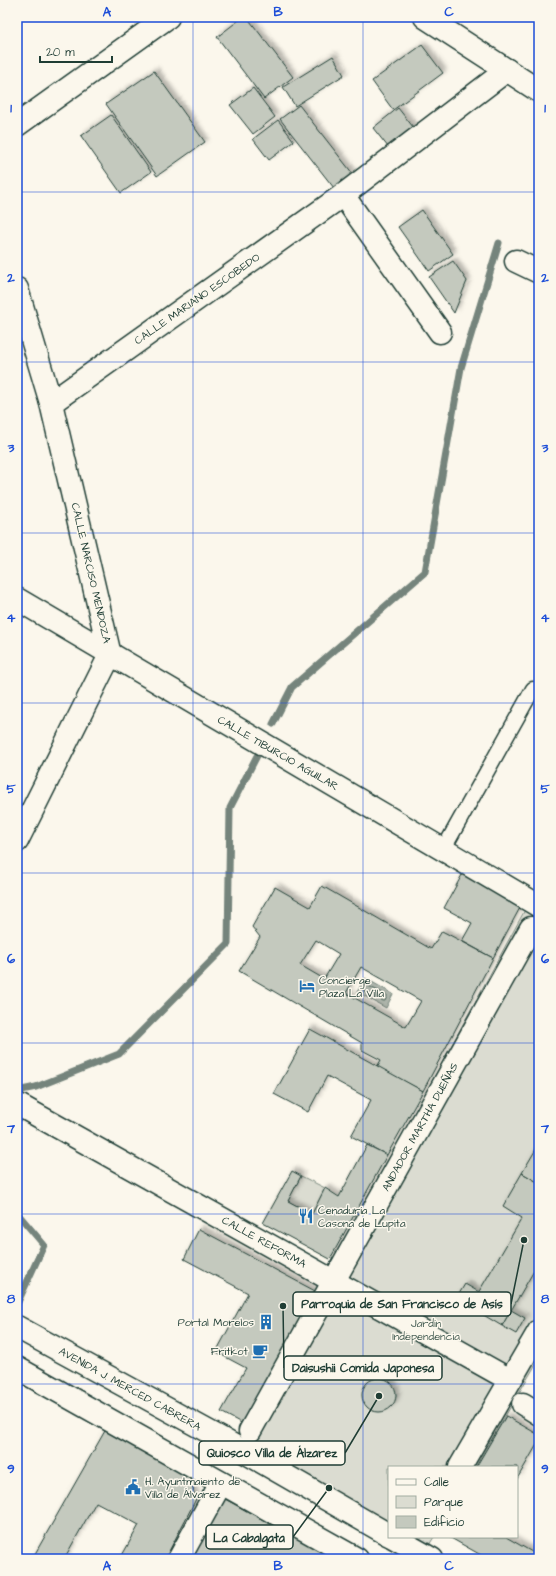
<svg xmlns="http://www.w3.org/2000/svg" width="556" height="1576" viewBox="0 0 556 1576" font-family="'Architects Daughter',sans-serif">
<defs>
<filter id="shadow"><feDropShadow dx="3.5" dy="-3.5" stdDeviation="2" flood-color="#0004"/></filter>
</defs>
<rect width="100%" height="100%" fill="#fbf7ec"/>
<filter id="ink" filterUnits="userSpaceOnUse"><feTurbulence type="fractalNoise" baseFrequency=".025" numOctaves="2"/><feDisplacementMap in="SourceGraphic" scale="8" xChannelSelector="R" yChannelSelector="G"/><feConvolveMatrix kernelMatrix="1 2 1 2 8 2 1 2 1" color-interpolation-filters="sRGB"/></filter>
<g filter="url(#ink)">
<g fill="#dbdcd1" stroke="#7d8c82">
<path d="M526 908 539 916V1359L475 1467H389V1522L238 1439Z"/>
<path d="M301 1176 325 1188 312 1214 288 1201Z"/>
<path d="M415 1537H434L429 1545Z"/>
</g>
<path fill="#adb4aa" stroke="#74847b" d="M365 978 393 994 386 1008 357 992Z"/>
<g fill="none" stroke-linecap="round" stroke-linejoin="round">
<path stroke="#586d63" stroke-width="1" d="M366 985 387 995V997L385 1001H383L364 991V989Z"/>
<g stroke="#74847b" stroke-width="7">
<path d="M273 724 292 687 425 572 461 368 499 243"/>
<path d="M17 1091 36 1087 119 1054 228 944 230 808 261 748"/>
<path d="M17 1213 44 1245 17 1304"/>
</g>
</g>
<g fill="#c4c9be" stroke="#1f3d34" fill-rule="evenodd" filter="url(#shadow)">
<path d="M243 17H247L293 77 264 99 217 37Z"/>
<path d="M422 45 443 73 393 110 372 81Z"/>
<path d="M333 56 344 75 295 106 283 87Z"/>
<path d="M154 71 205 142 157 176 106 104Z"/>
<path d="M253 88 275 117 253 134 230 105Z"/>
<path d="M299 105 353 174 334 188 280 119Z"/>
<path d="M398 108 417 132 392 152 373 128Z"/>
<path d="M111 115 151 172 121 193 81 136Z"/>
<path d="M278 120 294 141 269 160 253 139Z"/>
<path d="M422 210 453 254 429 271 398 227Z"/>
<path d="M453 261 467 281 454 313 429 277Z"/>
<path d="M463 873 522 904 493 958 462 941 472 923 444 908Z"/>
<path d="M322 886 431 949 442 931 493 958 423 1091 377 1067 381 1060 362 1050V1043L239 971 260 937 252 927 275 887 310 907ZM316 940 339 954 324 979 300 965ZM361 967 421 1001 406 1027 346 993Z"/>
<path d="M310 1029 423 1091 387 1155 351 1136 371 1100 327 1076 308 1112 274 1094Z"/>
<path d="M539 1144V1183L522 1173Z"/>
<path d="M367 1145 387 1155 330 1259 263 1223 292 1171 301 1176 288 1201 312 1214 325 1188 339 1197Z"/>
<path d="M522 1173 539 1183V1262L502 1326 470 1307 522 1218 503 1206Z"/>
<path d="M199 1229 317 1292 245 1425 221 1412 246 1368 216 1352 248 1293 184 1259Z"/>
<path d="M465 1284 479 1292 470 1307 456 1299Z"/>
<path d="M511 1310 525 1318 516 1334 502 1326Z"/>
<circle cx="379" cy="1395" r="17"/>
<path d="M506 1416 539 1435V1441L517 1479V1467H476Z"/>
<path d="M106 1429 189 1476 196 1499 165 1559H120L139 1525 96 1502 64 1559H32Z"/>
<path d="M225 1499 335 1559H192Z"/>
<path d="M449 1537H506L539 1556V1559H488Z"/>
</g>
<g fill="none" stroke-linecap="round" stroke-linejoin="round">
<g stroke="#1f3d34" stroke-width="17">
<path id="lane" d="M443 850 533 689"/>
</g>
<g stroke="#1f3d34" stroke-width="25">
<g id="street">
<path d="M425 17 539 91"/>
<path d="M17 125 168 17"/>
<path d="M343 195 440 332"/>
<path d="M516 261 539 272"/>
<path d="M17 289 51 403 110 655 17 841"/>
<path d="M51 403 343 195 507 70"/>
<path d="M17 599 539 906"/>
<path d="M17 1104 510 1380"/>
<path d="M523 1404 539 1414"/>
<path d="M250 1431 531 928"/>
<path d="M460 1467 539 1331"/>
<path d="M179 1559 221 1483"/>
</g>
</g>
<g stroke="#1f3d34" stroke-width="25">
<g id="secondary">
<path d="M17 1327 222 1439 389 1535"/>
<path d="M17 1368 357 1559"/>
<path d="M393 1537 432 1559"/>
</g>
</g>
<use href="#lane" stroke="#fbf7ec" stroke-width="14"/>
<use href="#street" stroke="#fbf7ec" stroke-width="22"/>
<use href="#secondary" stroke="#fbf7ec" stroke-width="22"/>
</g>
</g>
<path fill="none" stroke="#1d4ed8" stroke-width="1" stroke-opacity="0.55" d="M193 17V1559M363 17V1559M17 192H539M17 362H539M17 533H539M17 703H539M17 873H539M17 1043H539M17 1214H539M17 1384H539"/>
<defs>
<g id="hotel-bare" transform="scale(1.2)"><path d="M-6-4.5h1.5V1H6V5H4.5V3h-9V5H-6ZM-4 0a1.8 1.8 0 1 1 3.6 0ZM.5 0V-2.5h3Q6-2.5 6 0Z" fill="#1f6fb2" stroke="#fbf7ec" stroke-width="2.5" paint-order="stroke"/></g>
<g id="restaurant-bare" transform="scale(1.2)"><path d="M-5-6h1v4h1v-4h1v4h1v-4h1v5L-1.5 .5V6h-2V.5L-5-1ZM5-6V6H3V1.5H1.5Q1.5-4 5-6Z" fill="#1f6fb2" stroke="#fbf7ec" stroke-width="2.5" paint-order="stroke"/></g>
<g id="building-bare" transform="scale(1.2)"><path d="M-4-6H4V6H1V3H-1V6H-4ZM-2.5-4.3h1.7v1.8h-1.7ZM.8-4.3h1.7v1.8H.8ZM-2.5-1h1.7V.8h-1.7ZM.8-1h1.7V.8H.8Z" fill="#1f6fb2" stroke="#fbf7ec" stroke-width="2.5" paint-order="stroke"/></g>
<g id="cafe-bare" transform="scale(1.2)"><path d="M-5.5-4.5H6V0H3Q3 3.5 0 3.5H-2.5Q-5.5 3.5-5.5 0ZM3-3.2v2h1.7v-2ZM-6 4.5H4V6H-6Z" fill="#1f6fb2" stroke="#fbf7ec" stroke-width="2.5" paint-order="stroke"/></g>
<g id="civic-bare" transform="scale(1.2)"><path d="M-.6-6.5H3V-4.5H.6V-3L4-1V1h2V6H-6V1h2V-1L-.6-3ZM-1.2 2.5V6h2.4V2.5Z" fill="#1f6fb2" stroke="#fbf7ec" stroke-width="2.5" paint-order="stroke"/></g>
</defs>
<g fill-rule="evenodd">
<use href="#hotel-bare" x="307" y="986"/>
<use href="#restaurant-bare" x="306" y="1216"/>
<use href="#building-bare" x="266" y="1322"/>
<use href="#cafe-bare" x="260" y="1351"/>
<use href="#civic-bare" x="133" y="1487"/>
</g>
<g text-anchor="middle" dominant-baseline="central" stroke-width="3" stroke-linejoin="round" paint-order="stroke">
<g font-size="11" fill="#1f3d34" stroke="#fbf7ec">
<text transform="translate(197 299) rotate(-35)">CALLE MARIANO ESCOBEDO</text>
<text transform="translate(91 573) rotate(77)">CALLE NARCISO MENDOZA</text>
<text transform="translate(278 753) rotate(30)">CALLE TIBURCIO AGUILAR</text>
<text transform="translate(420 1127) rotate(-61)">ANDADOR MARTHA DUEÑAS</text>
<text transform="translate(264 1242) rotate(29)">CALLE REFORMA</text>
<text transform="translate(130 1389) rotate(29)">AVENIDA J. MERCED CABRERA</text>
</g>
<g font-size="11" fill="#1f3d34" stroke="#fbf7ec" text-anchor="start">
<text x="319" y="980">Concierge<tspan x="319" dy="13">Plaza La Villa</tspan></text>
<text x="318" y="1210">Cenaduría La<tspan x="318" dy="13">Casona de Lupita</tspan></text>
<text x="254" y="1322" text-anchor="end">Portal Morelos</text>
<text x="248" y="1351" text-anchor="end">Fritkot</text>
<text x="145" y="1481">H. Ayuntmaiento de<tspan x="145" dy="13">Villa de Álvarez</tspan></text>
</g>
<g font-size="11" fill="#455d53" stroke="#fbf7ec">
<text x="426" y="1323">Jardín<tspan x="426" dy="13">Independencia</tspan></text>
</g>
</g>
<path fill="none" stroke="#1f3d34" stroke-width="1.5" d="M524 1240L511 1304M283 1306L284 1368M379 1396L345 1453M329 1488L293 1537"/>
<g fill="#1f3d34" stroke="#fbf7ec" stroke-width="1.5">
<circle cx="524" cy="1240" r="4"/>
<circle cx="283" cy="1306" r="4"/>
<circle cx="379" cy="1396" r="4"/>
<circle cx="329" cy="1488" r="4"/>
</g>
<g fill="#fbf7ec" stroke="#1f3d34" stroke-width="1.5">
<rect x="293" y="1292" width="218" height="24" rx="4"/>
<rect x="284" y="1356" width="158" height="24" rx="4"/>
<rect x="199" y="1441" width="146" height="24" rx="4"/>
<rect x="206" y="1525" width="87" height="24" rx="4"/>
</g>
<g font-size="12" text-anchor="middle" font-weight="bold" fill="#1f3d34">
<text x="402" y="1308">Parroquia de San Francisco de Asís</text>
<text x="363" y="1372">Daisushii Comida Japonesa</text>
<text x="272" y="1457">Quiosco Villa de Álzarez</text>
<text x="249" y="1542">La Cabalgata</text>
</g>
<rect width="556" height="1576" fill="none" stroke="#fbf7ec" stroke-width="44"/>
<rect x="388" y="1466" width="130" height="72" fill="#fbf7ec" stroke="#a3ada2"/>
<rect x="396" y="1479" width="20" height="6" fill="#fbf7ec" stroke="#a3ada2"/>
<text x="424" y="1486" font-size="12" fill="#1f3d34">Calle</text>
<rect x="396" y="1496" width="20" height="12" fill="#dbdcd1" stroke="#a3ada2"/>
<text x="424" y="1506" font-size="12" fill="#1f3d34">Parque</text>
<rect x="396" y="1516" width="20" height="12" fill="#c4c9be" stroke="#a3ada2"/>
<text x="424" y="1526" font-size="12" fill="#1f3d34">Edificio</text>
<path d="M40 56v6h72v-6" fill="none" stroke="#1f3d34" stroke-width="2"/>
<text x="46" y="56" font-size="12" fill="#1f3d34" stroke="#fbf7ec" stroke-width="3" paint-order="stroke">20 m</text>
<rect x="22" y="22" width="512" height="1532" fill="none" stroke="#1d4ed8" stroke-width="1.5"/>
<g font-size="13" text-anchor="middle" font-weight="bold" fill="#1d4ed8">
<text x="107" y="16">A</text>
<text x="278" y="16">B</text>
<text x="449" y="16">C</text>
<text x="11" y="112">1</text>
<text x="545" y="112">1</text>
<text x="11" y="282">2</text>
<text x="545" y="282">2</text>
<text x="11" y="452">3</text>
<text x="545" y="452">3</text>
<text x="11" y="622">4</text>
<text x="545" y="622">4</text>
<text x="11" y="793">5</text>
<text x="545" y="793">5</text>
<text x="11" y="963">6</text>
<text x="545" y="963">6</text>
<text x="11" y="1133">7</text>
<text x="545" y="1133">7</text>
<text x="11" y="1303">8</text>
<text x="545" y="1303">8</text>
<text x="11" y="1473">9</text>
<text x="545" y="1473">9</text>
<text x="107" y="1570">A</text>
<text x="278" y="1570">B</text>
<text x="449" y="1570">C</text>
</g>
</svg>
